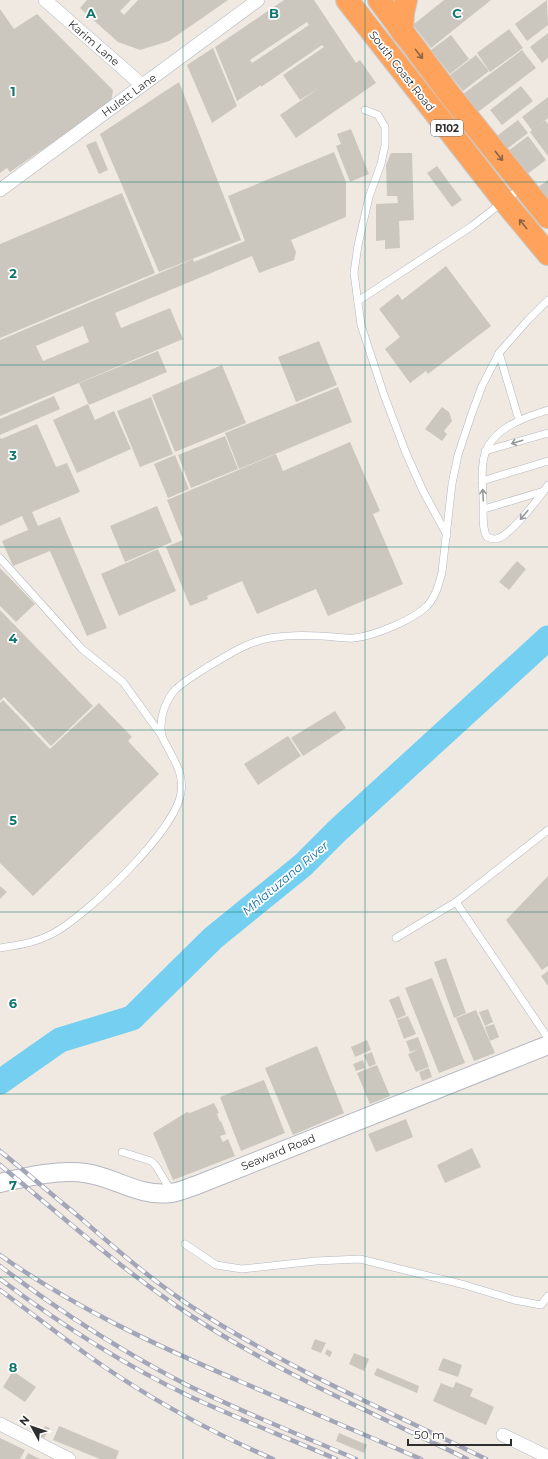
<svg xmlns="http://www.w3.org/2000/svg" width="548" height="1459" viewBox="0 0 548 1459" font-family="Montserrat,sans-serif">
<rect width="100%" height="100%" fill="#efe9e1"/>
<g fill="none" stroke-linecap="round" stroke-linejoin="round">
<path stroke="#75cff0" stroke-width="25" d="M0 1082 60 1040 132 1018 213 938 303 865 337 831 548 638"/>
</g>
<g fill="#cbc7bf" fill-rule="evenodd">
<path d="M87 0H131L120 11 124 15 138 0H228L169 41 140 50 118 42 80 8Z"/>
<path d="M284 0H314L322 12 315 17 322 12 356 63 360 60 376 83 296 138 280 115 319 88 300 100 283 75 324 47 322 45 261 87V85L237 101 215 47ZM307 22 309 25 252 63 250 60Z"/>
<path d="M444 0H491L431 48 413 25Z"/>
<path d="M547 0 548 25 527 41 515 24Z"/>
<path d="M0 9 14 29 37 14 113 90 111 102 10 172 7 168 0 173Z"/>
<path d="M509 29 523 48 490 72 477 53Z"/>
<path d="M548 33V58L542 63 530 47Z"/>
<path d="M451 35 469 59 450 74 431 50Z"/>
<path d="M213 48 237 106 212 123 187 65Z"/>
<path d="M522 50 536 68 478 112 477 111 471 115 463 94Z"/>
<path d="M476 55 489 71 463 91 450 75Z"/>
<path d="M179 82 241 240 159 272 100 134Z"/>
<path d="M521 86 533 101 502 125 490 110Z"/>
<path d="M548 97V118L535 128 545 120 548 124V156L530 132 532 130 522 117Z"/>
<path d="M518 120 528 133 507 149 497 136Z"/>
<path d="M351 129 369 174 350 182 336 146 341 144 337 134Z"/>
<path d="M528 136 546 160 526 175 508 151Z"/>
<path d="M96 141 108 170 99 174 86 145Z"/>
<path d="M334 152 346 182V217L291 240 296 252 294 260 259 273 252 256 115 313 121 328 170 308 183 339 0 416V340L193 259 194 262 245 241 228 196ZM83 326 89 342 43 361 36 346Z"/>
<path d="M391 153H412L414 220 399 221 400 248 385 249V240L376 241V204L398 203 397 196H387L386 165Z"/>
<path d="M437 166 462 200 452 207 427 173Z"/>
<path d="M548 180V202L537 188Z"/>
<path d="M122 193 155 273 0 338V244Z"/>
<path d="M446 266 491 326 428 374 426 371 410 383 385 349 400 337 379 309 398 294 402 300Z"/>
<path d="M319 341 337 385 296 402 278 357Z"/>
<path d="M158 351 167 372 89 405 79 383Z"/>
<path d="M222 365 246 423 175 452 152 395Z"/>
<path d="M338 387 352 422 239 469 225 433Z"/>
<path d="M54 396 60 409 0 435V419Z"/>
<path d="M151 397 173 454 140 467 117 411Z"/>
<path d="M88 404 95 420 114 411 131 449 77 473 53 420Z"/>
<path d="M442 407 449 412 452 421 444 431 447 434 442 441 425 429Z"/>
<path d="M37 424 56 467 67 463 80 492 32 512 38 526 60 517 107 628 87 636 50 551 13 566 2 541 28 530 22 516 0 526V437L1 439Z"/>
<path d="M225 436 238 469 191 488 178 455Z"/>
<path d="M350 442 380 511 373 514 403 584 328 616 316 589 257 614 242 581 207 596 208 599 190 606 166 547 183 540 167 500 276 454 283 471Z"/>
<path d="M175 455 189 489 168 498 154 464Z"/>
<path d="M157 506 172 542 125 562 110 526Z"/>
<path d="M158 549 176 591 119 616 101 574Z"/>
<path d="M517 561 526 569 509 590 499 582Z"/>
<path d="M0 568 35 604 16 622 0 606Z"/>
<path d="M0 610 93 706 51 746 4 697 0 701Z"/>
<path d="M3 700 50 749 99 703 132 737 128 741 159 774 33 896 0 863V703Z"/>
<path d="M335 711 346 728 303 756 291 738Z"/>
<path d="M288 736 301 756 258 785 244 764Z"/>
<path d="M548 876V966L542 970 506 920Z"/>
<path d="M0 886 7 892 0 899Z"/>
<path d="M446 958 466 1013 454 1018 434 962Z"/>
<path d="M548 971V986L541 976Z"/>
<path d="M432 978 465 1063 439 1073 405 988Z"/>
<path d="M399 996 406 1015 397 1019 389 1000Z"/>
<path d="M488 1009 493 1022 485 1026 479 1012Z"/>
<path d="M476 1010 495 1053 474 1061 456 1018Z"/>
<path d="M408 1016 416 1034 404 1039 397 1020Z"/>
<path d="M494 1024 499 1037 490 1041 485 1027Z"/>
<path d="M418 1037 429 1067 416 1072 408 1054 419 1049 410 1052 406 1041Z"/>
<path d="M367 1040 371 1050 355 1057 351 1047Z"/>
<path d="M317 1046 344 1113 293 1135 265 1068Z"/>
<path d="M372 1052 376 1064 369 1067 364 1055Z"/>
<path d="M363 1060 365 1068 356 1071 353 1064Z"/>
<path d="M377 1065 390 1096 370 1104 357 1073Z"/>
<path d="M429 1068 432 1077 422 1081 419 1072Z"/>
<path d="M264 1080 285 1133 241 1151 220 1097Z"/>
<path d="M214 1103 219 1113 217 1114 220 1122 221 1121 226 1134 220 1136 223 1142 228 1139 235 1156 173 1180 153 1133 187 1112 190 1113Z"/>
<path d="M406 1119 413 1137 376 1152 368 1134Z"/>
<path d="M472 1148 481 1167 445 1183 437 1165Z"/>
<path d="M315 1339 326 1343 321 1353 311 1349Z"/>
<path d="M327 1349 332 1352 330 1357 325 1354Z"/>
<path d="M354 1353 369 1359 364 1371 349 1364Z"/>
<path d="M443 1358 462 1365 458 1377 438 1370Z"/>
<path d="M377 1368 419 1386 417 1393 374 1375Z"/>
<path d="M13 1371 36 1387 25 1402 3 1387Z"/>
<path d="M456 1382 473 1389 470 1396 494 1407 486 1425 433 1401 441 1383 453 1388Z"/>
<path d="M45 1426 50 1428 44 1438 40 1436Z"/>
<path d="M59 1426 119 1451 116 1459H100L53 1440Z"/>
<path d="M339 1433 367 1445 364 1453 336 1441Z"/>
<path d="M0 1438 25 1450 20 1459H0Z"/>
<path d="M28 1453 40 1459H25Z"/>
</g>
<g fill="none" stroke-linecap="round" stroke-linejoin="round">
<g stroke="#b4b7c1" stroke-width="8">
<g id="lane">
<path d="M365 110 378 115 385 127V145L381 164 369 197 358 245 354 273 361 325 384 395 406 453 423 491 447 535"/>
<path d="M358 301 472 226 522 187"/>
<path d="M499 353 519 420"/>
<path d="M548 410C521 418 486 431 483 463 481 475 483 488 483 500 484 512 481 527 487 537 491 539 495 540 499 538 512 533 540 497 548 485"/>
<path d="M485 451 548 433"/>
<path d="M482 481 548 461"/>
<path d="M484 509 544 491"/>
<path d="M0 558 82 649 123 682 162 736"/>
<path d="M548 830 456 902 548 1038"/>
<path d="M396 938 456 902"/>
<path d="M0 948C18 945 35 943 52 934 86 916 177 830 181 792 184 775 175 762 168 748 166 744 163 740 162 736 160 727 161 718 164 709 167 702 170 694 176 689 186 680 198 673 209 666 228 655 247 642 270 638 287 635 303 635 320 636 331 636 343 639 354 638 374 636 413 620 427 606 436 596 439 584 442 572L452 484 458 455 472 413 482 386 499 353 528 320 548 300"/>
<path d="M122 1152 151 1161 156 1166 171 1191"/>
<path d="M185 1244 216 1265 242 1269 316 1261 360 1259 465 1285 514 1300 541 1305 548 1296"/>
</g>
</g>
<g stroke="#b4b7c1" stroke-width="14">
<g id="street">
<path d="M45 0 142 85"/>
<path d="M0 190 258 0"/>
<path d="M0 1424 69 1459"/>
<path d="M503 1435 548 1457"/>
</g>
</g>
<g stroke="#b4b7c1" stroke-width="20">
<path id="secondary" d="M0 1183C26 1177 59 1169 85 1173 115 1177 138 1197 171 1193 179 1192 188 1188 197 1185L548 1045"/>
</g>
<g stroke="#c9c9c9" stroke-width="24">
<g id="highway">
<path d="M347 0 504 201 548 254"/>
<path d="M379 0 450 95 548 217"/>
<path d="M402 32 403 13 406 0"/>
</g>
</g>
<use href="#lane" stroke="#fff" stroke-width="7"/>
<use href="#street" stroke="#fff" stroke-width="13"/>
<use href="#secondary" stroke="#fff" stroke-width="18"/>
<use href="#highway" stroke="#ffa35c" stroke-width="22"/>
<g stroke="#a3a6b8" stroke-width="4.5">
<g id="rail">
<path d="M0 1151C26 1172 51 1194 77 1215 117 1250 158 1286 203 1314 293 1371 391 1412 486 1459"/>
<path d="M0 1165C63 1217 124 1272 193 1317 279 1373 375 1414 467 1459"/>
<path d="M0 1255C76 1309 160 1347 246 1384 304 1409 363 1434 421 1459"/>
<path d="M0 1266C59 1311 121 1351 187 1385 242 1412 300 1435 356 1459"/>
<path d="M0 1279C60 1324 124 1365 191 1397 239 1419 288 1438 336 1459"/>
<path d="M0 1290C34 1315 68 1342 103 1366 156 1402 213 1433 273 1459"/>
</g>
</g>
<use href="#rail" stroke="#fff" stroke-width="3" stroke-dasharray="9" stroke-linecap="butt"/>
</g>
<defs><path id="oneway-shaft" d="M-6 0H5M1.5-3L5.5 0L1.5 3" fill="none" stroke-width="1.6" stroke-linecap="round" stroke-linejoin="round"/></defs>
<g stroke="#8c6343">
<use href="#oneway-shaft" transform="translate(419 54) rotate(52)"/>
<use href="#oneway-shaft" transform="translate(499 156) rotate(51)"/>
<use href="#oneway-shaft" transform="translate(523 224) rotate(-129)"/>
</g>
<g stroke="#969696">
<use href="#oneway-shaft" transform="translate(517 442) rotate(163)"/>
<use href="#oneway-shaft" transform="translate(483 495) rotate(-93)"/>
<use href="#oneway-shaft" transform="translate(524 515) rotate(130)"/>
</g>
<path fill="none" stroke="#0f766e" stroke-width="1" stroke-opacity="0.55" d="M183 0V1459M365 0V1459M0 182H548M0 365H548M0 547H548M0 730H548M0 912H548M0 1094H548M0 1277H548"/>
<g text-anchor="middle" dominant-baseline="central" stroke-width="3.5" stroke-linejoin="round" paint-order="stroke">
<rect fill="#fff" stroke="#6d6d6d" stroke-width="1" x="431" y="120" width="32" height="16" rx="3"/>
<g font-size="10" font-weight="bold" fill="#2e2e2e">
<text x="447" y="128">R102</text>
</g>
<g font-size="11" fill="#2e2e2e" stroke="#fff">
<text transform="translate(94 43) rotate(41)">Karim Lane</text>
<text transform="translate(402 71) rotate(52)">South Coast Road</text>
<text transform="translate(129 95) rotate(-36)">Hulett Lane</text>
<text transform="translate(278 1152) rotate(-22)">Seaward Road</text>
</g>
<g font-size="12" font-style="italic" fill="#0d6fa3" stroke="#fff">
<text transform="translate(285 878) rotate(-40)">Mhlatuzana River</text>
</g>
</g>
<g font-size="13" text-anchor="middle" font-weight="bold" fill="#0f766e" stroke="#fff" stroke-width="3.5" stroke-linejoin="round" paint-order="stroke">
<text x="91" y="18">A</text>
<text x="274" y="18">B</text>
<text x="457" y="18">C</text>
<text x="13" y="96">1</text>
<text x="13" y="278">2</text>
<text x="13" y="460">3</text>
<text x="13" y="643">4</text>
<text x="13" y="825">5</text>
<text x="13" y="1008">6</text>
<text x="13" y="1190">7</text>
<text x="13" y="1372">8</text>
</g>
<g transform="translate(32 1427) rotate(310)" stroke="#ffffff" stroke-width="3" paint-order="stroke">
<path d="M0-3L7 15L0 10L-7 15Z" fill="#2e2e2e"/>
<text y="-6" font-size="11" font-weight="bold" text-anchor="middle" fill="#2e2e2e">N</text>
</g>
<path d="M408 1439v6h103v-6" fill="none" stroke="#2e2e2e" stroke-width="2"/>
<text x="414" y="1439" font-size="12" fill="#2e2e2e" stroke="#ffffff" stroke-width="3" paint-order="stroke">50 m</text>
</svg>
